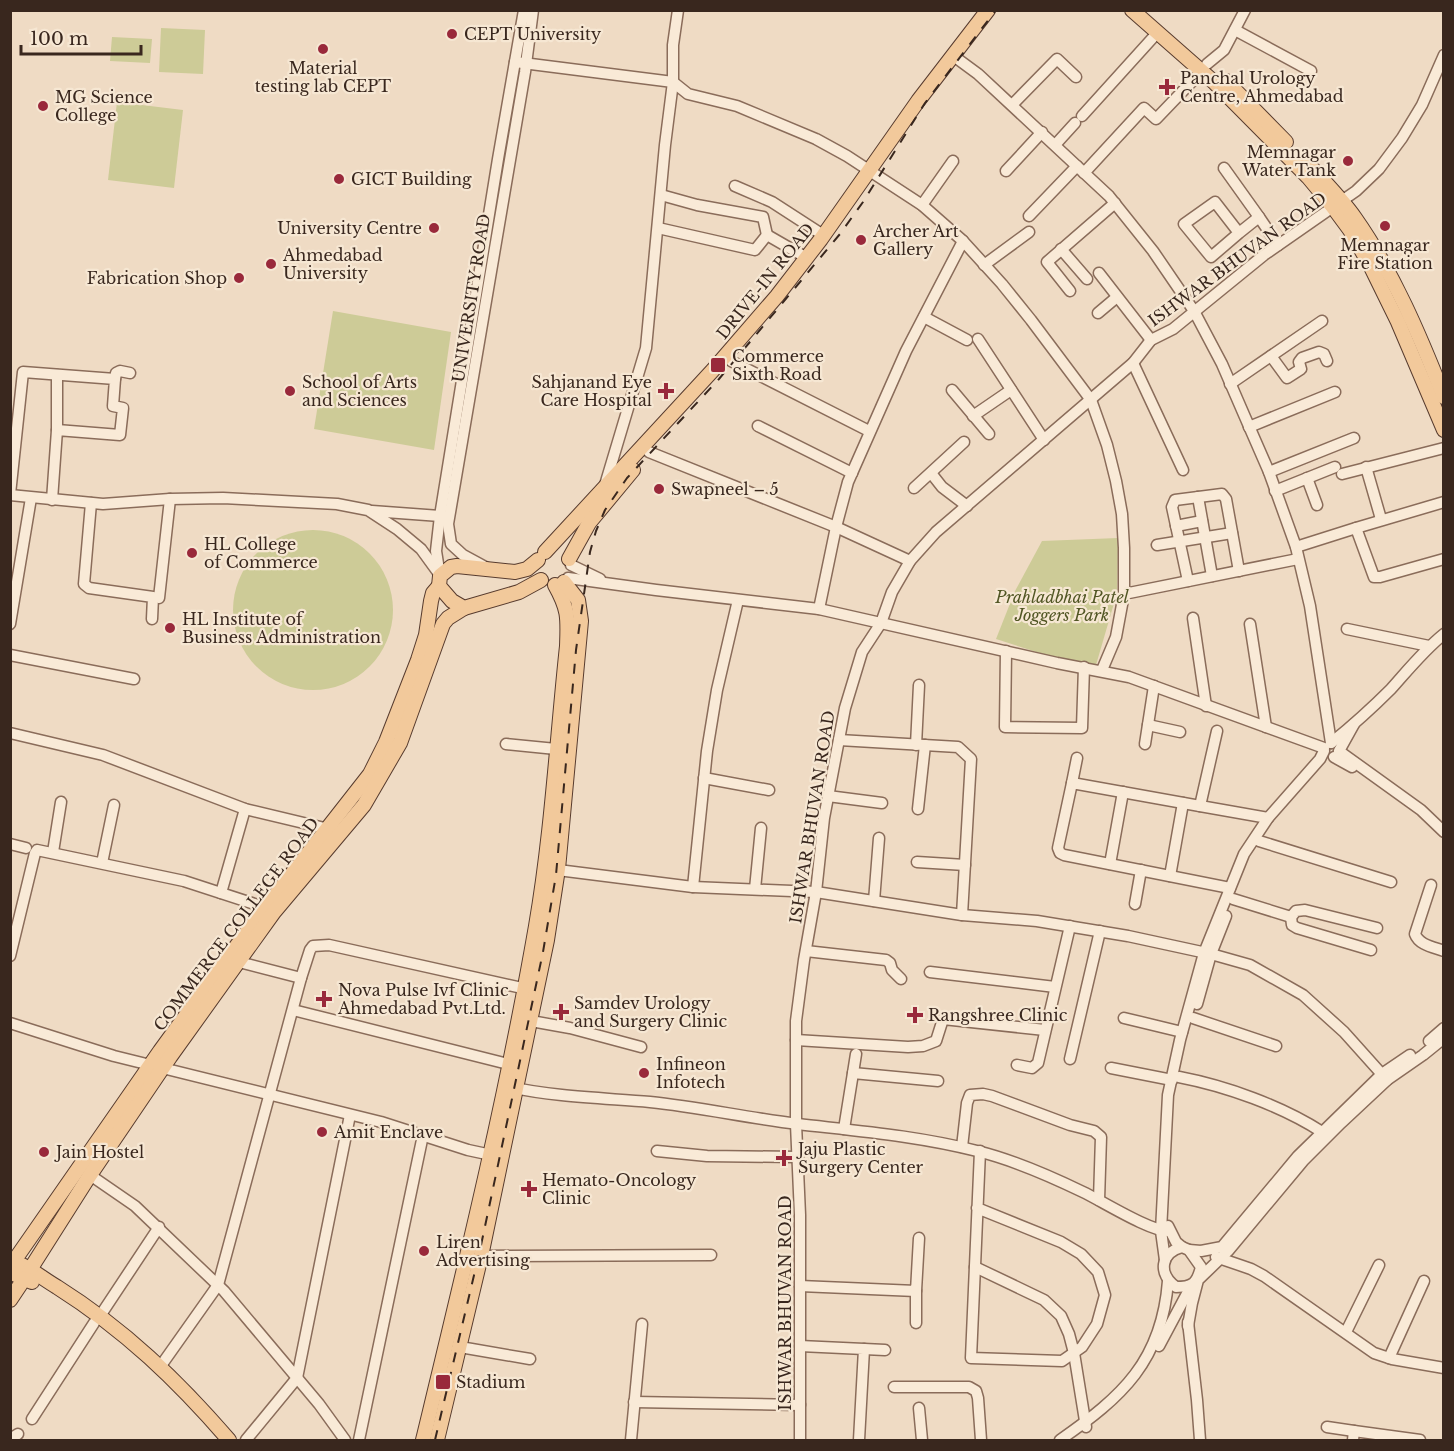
<svg xmlns="http://www.w3.org/2000/svg" width="1454" height="1451" viewBox="0 0 1454 1451" font-family="'Libre Baskerville',serif">
<rect width="100%" height="100%" fill="#efdbc4"/>
<g fill="#cdcb97">
<path d="M161 28 205 30 203 74 159 72Z"/>
<path d="M112 37 152 39 150 63 110 61Z"/>
<path d="M117 102 183 110 174 188 108 180Z"/>
<path d="M333 311 451 332 434 450 314 429Z"/>
<circle cx="313" cy="610" r="80"/>
<path d="M1118 538 1117 593 1096 665 1046 655 996 639 1015 591 1042 541Z"/>
</g>
<g fill="none" stroke-linecap="round" stroke-linejoin="round">
<g stroke="#8a6c5a" stroke-width="13">
<g id="minor">
<path d="M1235 30 1311 71"/>
<path d="M959 60 978 74 1109 196 1153 251 1194 311 1222 364 1245 417 1269 472 1296 547 1310 606 1331 743"/>
<path d="M515 62 673 82 688 94 737 106 816 139 847 156 922 205 963 241 1002 284 1031 320 1091 400 1107 445 1116 481 1122 514 1124 548V594L1116 637 1102 670"/>
<path d="M1207 64 1224 50 1245 10"/>
<path d="M1012 105 1057 59 1076 77"/>
<path d="M1082 116 1158 32"/>
<path d="M1055 145 1075 123"/>
<path d="M1224 168 1259 217"/>
<path d="M1006 171 1042 132"/>
<path d="M1084 173 1144 108 1156 119 1202 71"/>
<path d="M735 186 772 202 823 235"/>
<path d="M661 195 697 205 763 217 767 235"/>
<path d="M922 205 953 161"/>
<path d="M1029 216 1077 166"/>
<path d="M658 228 755 250 767 235 807 258"/>
<path d="M1239 233 1211 257 1184 224 1215 202 1239 233 1259 217 1278 245"/>
<path d="M1061 249 1087 279"/>
<path d="M984 265 1029 232"/>
<path d="M1099 273 1151 340"/>
<path d="M1070 291 1047 262 1115 203"/>
<path d="M1098 313 1117 297"/>
<path d="M924 317 967 340"/>
<path d="M978 339 1044 440"/>
<path d="M1271 356 1287 378 1301 369 1299 362 1302 358 1319 352 1324 354 1327 361"/>
<path d="M731 361 869 431"/>
<path d="M1133 363 1183 470"/>
<path d="M115 379 116 373 120 371 130 373"/>
<path d="M1230 384 1322 321"/>
<path d="M952 390 989 434"/>
<path d="M973 416 1011 390"/>
<path d="M758 426 852 473"/>
<path d="M1249 427 1335 392"/>
<path d="M57 430V375"/>
<path d="M649 452 836 527 910 561"/>
<path d="M1366 467 1381 519"/>
<path d="M1269 472 1354 438"/>
<path d="M931 473 942 487 967 506"/>
<path d="M1342 474 1444 448"/>
<path d="M1307 478 1317 505"/>
<path d="M605 485 646 348 665 145 673 82V45L678 10"/>
<path d="M914 488 964 442"/>
<path d="M1275 491 1335 467"/>
<path d="M10 494 23 372 115 379 113 406 123 408 120 435 57 430 52 500"/>
<path d="M10 495 103 504 170 499 223 498 337 504 368 510 397 529 421 549 437 571"/>
<path d="M1198 497 1212 576"/>
<path d="M1444 502 1356 528 1374 577H1380L1444 559"/>
<path d="M91 503 84 584 89 588 153 597 152 619"/>
<path d="M372 511 440 516"/>
<path d="M1176 526 1202 521"/>
<path d="M1157 545 1232 533"/>
<path d="M1296 547 1356 528"/>
<path d="M571 565 600 579"/>
<path d="M487 568 463 555 451 544 448 524 525 72 533 10"/>
<path d="M440 576 436 551 440 516 498 159 524 10"/>
<path d="M568 578 656 590 819 609 1057 663 1129 677 1324 748"/>
<path d="M1188 581 1172 507 1175 500 1222 494 1226 499 1239 571"/>
<path d="M1124 594 1298 559"/>
<path d="M159 598 170 499"/>
<path d="M819 609 836 527 848 482 906 351 963 241"/>
<path d="M1193 618 1206 706"/>
<path d="M10 624 31 498"/>
<path d="M1250 624 1266 727"/>
<path d="M1347 629 1429 646"/>
<path d="M1006 651 1005 727 1082 728 1084 667"/>
<path d="M10 655 134 679"/>
<path d="M1354 724 1339 751 1421 810 1444 832"/>
<path d="M1148 725 1180 732"/>
<path d="M1217 731 1200 806 1268 818"/>
<path d="M10 733 103 755 245 809 333 830"/>
<path d="M839 740 958 747 971 759 962 915"/>
<path d="M1331 743C1352 726 1372 708 1391 689 1408 670 1424 650 1444 634"/>
<path d="M506 744 556 749"/>
<path d="M1145 744 1154 686"/>
<path d="M916 745 919 685"/>
<path d="M1334 757 1352 767"/>
<path d="M704 778 769 790"/>
<path d="M1072 783 1077 758"/>
<path d="M828 796 882 803"/>
<path d="M1200 806 1072 783 1058 848 1060 853 1064 855 1230 888"/>
<path d="M918 809 925 745"/>
<path d="M1259 841 1391 882"/>
<path d="M10 844 26 848"/>
<path d="M53 852 61 802"/>
<path d="M917 862 965 865"/>
<path d="M102 863 114 805"/>
<path d="M1110 864 1123 792"/>
<path d="M550 869 693 887 816 892 962 915 1037 921 1128 936 1211 954 1250 965 1303 995 1344 1032 1387 1080"/>
<path d="M1170 876 1183 803"/>
<path d="M1431 885 1415 934C1419 945 1433 947 1444 951"/>
<path d="M693 887 707 751 717 690 738 600"/>
<path d="M755 889 761 828"/>
<path d="M221 893 245 809"/>
<path d="M1233 899 1291 917"/>
<path d="M874 901 879 838"/>
<path d="M1135 904 1141 870"/>
<path d="M1291 917 1292 925 1297 928 1371 950"/>
<path d="M1291 917 1296 911 1305 910 1377 928"/>
<path d="M806 951 886 960 890 963 892 970 901 979"/>
<path d="M10 956 35 853 37 850 184 881 270 909"/>
<path d="M239 962 301 978"/>
<path d="M930 972 1055 987"/>
<path d="M1197 1004 1211 954 1226 916"/>
<path d="M293 1010 508 1064"/>
<path d="M1124 1018 1182 1032"/>
<path d="M1193 1018 1276 1046"/>
<path d="M531 1021 570 1028 641 1047"/>
<path d="M10 1023 114 1056 381 1122 468 1150 496 1156"/>
<path d="M796 1040 908 1047 923 1046 936 1041 943 1019 1045 1030"/>
<path d="M1429 1041 1444 1028"/>
<path d="M1070 1059 1100 931"/>
<path d="M1017 1065 1032 1068 1038 1063 1070 926"/>
<path d="M1111 1068 1172 1080"/>
<path d="M853 1073 856 1054"/>
<path d="M1179 1077C1226 1086 1282 1106 1322 1132"/>
<path d="M510 1087C555 1097 603 1098 650 1102 699 1107 748 1118 798 1124 858 1131 918 1136 977 1151 1014 1160 1050 1176 1083 1192 1102 1201 1151 1232 1169 1231"/>
<path d="M844 1129 853 1073 938 1081"/>
<path d="M962 1147 967 1103 970 1095 983 1094 992 1096 1070 1125 1094 1131 1101 1137 1099 1200"/>
<path d="M657 1151 707 1156 798 1157"/>
<path d="M90 1175 135 1206 224 1291 319 1404 345 1440"/>
<path d="M977 1208 1061 1242 1081 1254 1098 1272 1105 1295 1097 1324 1082 1347 1062 1361 971 1358 980 1151"/>
<path d="M1168 1226 1176 1242 1182 1247"/>
<path d="M1182 1247 1189 1250 1201 1267C1197 1283 1193 1287 1176 1287 1158 1274 1160 1253 1182 1247Z"/>
<path d="M1189 1250 1201 1251 1222 1247 1298 1156 1382 1074 1410 1055"/>
<path d="M481 1256 711 1255"/>
<path d="M1216 1257 1251 1269 1264 1276 1374 1353 1392 1359 1444 1368"/>
<path d="M1165 1260 1161 1231 1168 1095 1180 1040 1204 953 1244 854 1268 818 1320 759 1324 751"/>
<path d="M975 1267 1044 1300 1061 1316 1069 1334 1074 1353 1086 1427"/>
<path d="M800 1286 916 1291 919 1238"/>
<path d="M100 1316 159 1227"/>
<path d="M1188 1322 1197 1400 1200 1440"/>
<path d="M916 1323V1291"/>
<path d="M1188 1326 1192 1303 1198 1280 1228 1251 1303 1161 1341 1123 1387 1080 1423 1055 1444 1038"/>
<path d="M1346 1332 1379 1265"/>
<path d="M800 1346 864 1349 859 1440"/>
<path d="M1159 1346 1191 1286"/>
<path d="M460 1347 530 1359"/>
<path d="M864 1349 885 1350"/>
<path d="M1389 1358 1424 1281"/>
<path d="M160 1367 218 1285 301 978 310 950 313 946 329 945 531 990"/>
<path d="M894 1387H969L976 1391 978 1398 981 1440"/>
<path d="M634 1402 800 1405"/>
<path d="M919 1408 922 1440"/>
<path d="M32 1419 94 1323"/>
<path d="M1327 1427 1354 1431"/>
<path d="M10 1439 18 1434"/>
<path d="M246 1440 297 1378 350 1115"/>
<path d="M359 1440 423 1135"/>
<path d="M631 1440 642 1324"/>
<path d="M800 1440V1215L796 1124V1021L804 960 816 892 824 818 845 708 862 652 881 623 892 592 910 561 936 532 1119 375 1133 363 1151 340 1173 329 1264 255 1356 191 1379 169 1402 138 1422 105 1444 55"/>
<path d="M1060 1440C1122 1397 1162 1361 1168 1281"/>
<path d="M1353 1440 1354 1431 1420 1440"/>
</g>
</g>
<g stroke="#573b2e" stroke-width="16">
<g id="major">
<path d="M1132 10 1215 83 1308 177 1333 207 1350 230 1371 267 1398 322 1444 430"/>
<path d="M1226 81 1286 142"/>
<path d="M1306 162C1323 180 1341 198 1355 218 1393 272 1420 336 1444 397"/>
<path d="M545 552 713 370 777 296 821 239 918 101 988 10"/>
<path d="M569 559 589 523 633 470"/>
<path d="M538 560 527 569 515 572 457 566 451 567 440 576 439 586 452 601 464 608 519 592 541 580"/>
<path d="M10 1260 14 1261 160 1051 254 922 370 774 386 742 418 660 426 635 431 601 433 593 439 586"/>
<path d="M22 1265C34 1271 45 1280 57 1287 125 1330 177 1380 229 1440"/>
<path d="M10 1272 24 1279 90 1175 170 1057 274 912 364 805 400 743 443 624 448 618 464 608"/>
<path d="M10 1300 24 1279 32 1282"/>
<path d="M423 1440C464 1270 506 1099 536 926 552 833 557 739 567 646 568 618 569 610 555 585"/>
<path d="M437 1440 481 1256 547 940 558 869 581 621 578 600 564 582"/>
</g>
</g>
<use href="#minor" stroke="#f9ead7" stroke-width="10"/>
<use href="#major" stroke="#f2c99b" stroke-width="14"/>
<path stroke="#39271e" stroke-width="2" stroke-dasharray="10 10" stroke-linecap="butt" d="M435 1440 480 1250 543 952 556 875 576 650 590 552 596 531 605 510 627 478 719 379 840 234 863 202 925 103 996 10"/>
</g>
<g fill="#99293b" stroke="#f6e7d3" stroke-width="2">
<circle cx="452" cy="34" r="6"/>
<circle cx="323" cy="49" r="6"/>
<path d="M1164 78h6v6h6v6h-6v6h-6v-6h-6v-6h6z"/>
<circle cx="43" cy="106" r="6"/>
<circle cx="1348" cy="161" r="6"/>
<circle cx="339" cy="179" r="6"/>
<circle cx="1385" cy="226" r="6"/>
<circle cx="434" cy="228" r="6"/>
<circle cx="861" cy="240" r="6"/>
<circle cx="271" cy="264" r="6"/>
<circle cx="239" cy="278" r="6"/>
<rect x="710" y="357" width="16" height="16" rx="3"/>
<circle cx="290" cy="391" r="6"/>
<path d="M663 382h6v6h6v6h-6v6h-6v-6h-6v-6h6z"/>
<circle cx="659" cy="489" r="6"/>
<circle cx="192" cy="553" r="6"/>
<circle cx="170" cy="628" r="6"/>
<path d="M321 990h6v6h6v6h-6v6h-6v-6h-6v-6h6z"/>
<path d="M558 1003h6v6h6v6h-6v6h-6v-6h-6v-6h6z"/>
<path d="M912 1006h6v6h6v6h-6v6h-6v-6h-6v-6h6z"/>
<circle cx="644" cy="1073" r="6"/>
<circle cx="322" cy="1132" r="6"/>
<circle cx="44" cy="1152" r="6"/>
<path d="M781 1149h6v6h6v6h-6v6h-6v-6h-6v-6h6z"/>
<path d="M526 1180h6v6h6v6h-6v6h-6v-6h-6v-6h6z"/>
<circle cx="424" cy="1251" r="6"/>
<rect x="435" y="1374" width="16" height="16" rx="3"/>
</g>
<g text-anchor="middle" dominant-baseline="central" stroke-width="4.5" stroke-linejoin="round" paint-order="stroke">
<g font-size="16" fill="#39271e" stroke="#f6e7d3" text-anchor="start">
<text x="464" y="34">CEPT University</text>
<text x="323" y="68" text-anchor="middle">Material<tspan x="323" dy="18">testing lab CEPT</tspan></text>
<text x="1180" y="78">Panchal Urology<tspan x="1180" dy="18">Centre, Ahmedabad</tspan></text>
<text x="55" y="97">MG Science<tspan x="55" dy="18">College</tspan></text>
<text x="1336" y="152" text-anchor="end">Memnagar<tspan x="1336" dy="18">Water Tank</tspan></text>
<text x="351" y="179">GICT Building</text>
<text x="422" y="228" text-anchor="end">University Centre</text>
<text x="873" y="231">Archer Art<tspan x="873" dy="18">Gallery</tspan></text>
<text x="1385" y="245" text-anchor="middle">Memnagar<tspan x="1385" dy="18">Fire Station</tspan></text>
<text x="283" y="255">Ahmedabad<tspan x="283" dy="18">University</tspan></text>
<text x="227" y="278" text-anchor="end">Fabrication Shop</text>
<text x="732" y="356">Commerce<tspan x="732" dy="18">Sixth Road</tspan></text>
<text x="302" y="382">School of Arts<tspan x="302" dy="18">and Sciences</tspan></text>
<text x="652" y="382" text-anchor="end">Sahjanand Eye<tspan x="652" dy="18">Care Hospital</tspan></text>
<text x="671" y="489">Swapneel – 5</text>
<text x="204" y="544">HL College<tspan x="204" dy="18">of Commerce</tspan></text>
<text x="182" y="619">HL Institute of<tspan x="182" dy="18">Business Administration</tspan></text>
<text x="338" y="990">Nova Pulse Ivf Clinic<tspan x="338" dy="18">Ahmedabad Pvt.Ltd.</tspan></text>
<text x="574" y="1003">Samdev Urology<tspan x="574" dy="18">and Surgery Clinic</tspan></text>
<text x="928" y="1015">Rangshree Clinic</text>
<text x="656" y="1064">Infineon<tspan x="656" dy="18">Infotech</tspan></text>
<text x="334" y="1132">Amit Enclave</text>
<text x="798" y="1149">Jaju Plastic<tspan x="798" dy="18">Surgery Center</tspan></text>
<text x="56" y="1152">Jain Hostel</text>
<text x="542" y="1180">Hemato-Oncology<tspan x="542" dy="18">Clinic</tspan></text>
<text x="436" y="1242">Liren<tspan x="436" dy="18">Advertising</tspan></text>
<text x="456" y="1382">Stadium</text>
</g>
<g font-size="16" fill="#39271e" stroke="#f6e7d3">
<text transform="translate(1237 259) rotate(-36)">ISHWAR BHUVAN ROAD</text>
<text transform="translate(765 281) rotate(-51)">DRIVE-IN ROAD</text>
<text transform="translate(471 298) rotate(-81)">UNIVERSITY ROAD</text>
<text transform="translate(812 817) rotate(-81)">ISHWAR BHUVAN ROAD</text>
<text transform="translate(236 924) rotate(-53)">COMMERCE COLLEGE ROAD</text>
<text transform="translate(785 1303) rotate(-90)">ISHWAR BHUVAN ROAD</text>
</g>
<g font-size="16" font-style="italic" fill="#515624" stroke="#f6e7d3">
<text x="1062" y="597">Prahladbhai Patel<tspan x="1062" dy="18">Joggers Park</tspan></text>
</g>
</g>
<rect width="1454" height="1451" fill="none" stroke="#39271e" stroke-width="24"/>
<path d="M21 45v9h120v-9" fill="none" stroke="#39271e" stroke-width="3"/>
<text x="30" y="45" font-size="18" fill="#39271e" stroke="#f6e7d3" stroke-width="4.5" paint-order="stroke">100 m</text>
</svg>
